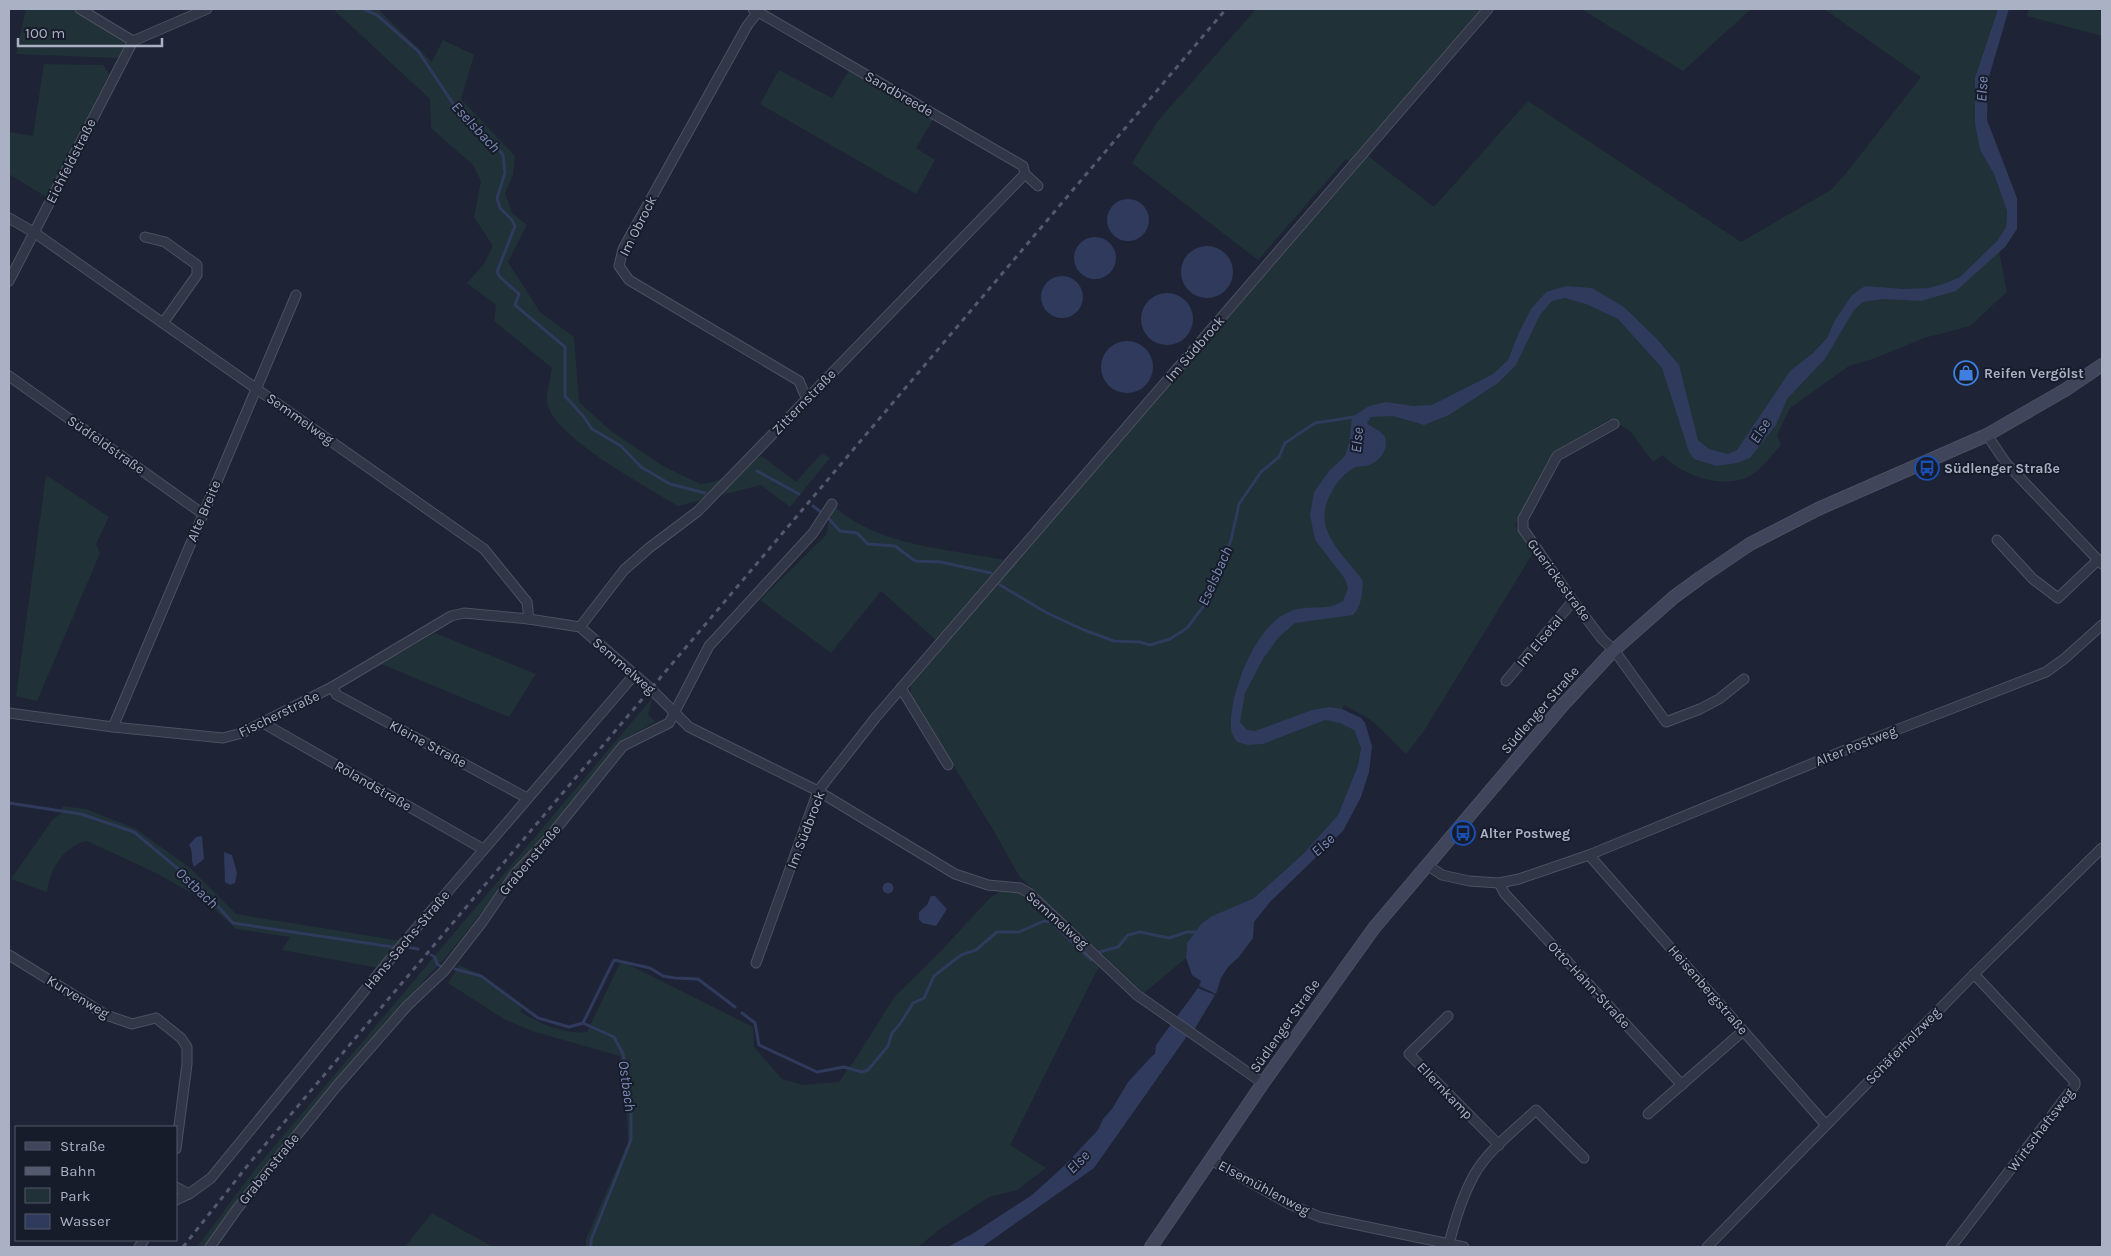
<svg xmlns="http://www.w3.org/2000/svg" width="2111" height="1256" viewBox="0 0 2111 1256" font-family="Karla,sans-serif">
<rect width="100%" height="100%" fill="#1e2436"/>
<g fill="#203137">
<path d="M26 9H73L127 41 118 58 16 54Z"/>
<path d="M333 9H378L432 62 443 40 474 55 461 99 515 156 513 175 505 193 512 213 527 225 508 262 540 312 574 337 579 402 611 431 663 466 700 484 714 482 762 456 796 482 822 453 830 458 790 507 761 485 678 506C648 487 552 437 547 402 546 392 551 378 552 368L494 321 496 305 467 283 484 264 493 246 474 217 481 181 473 165 431 128 430 99Z"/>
<path d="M1256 9H1481L1360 150 1434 207 1528 101 1741 242 1831 190 1847 172 1921 77 1824 9H1998L1975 78V124L1980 150 1994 174 2007 211 2006 227 1997 241 2007 292 1970 326 1924 338 1873 359 1849 366 1790 408 1777 435 1781 445C1771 456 1763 468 1750 476 1724 490 1682 476 1663 455L1653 462 1630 431 1610 419 1554 452 1515 525 1533 553 1424 731 1406 754 1370 719 1344 705 1342 709 1354 730 1361 748 1358 765 1338 815 1303 854 1254 898 1212 916 1202 923 1187 943 1186 958 1144 993 1019 876 994 831 911 697V683L1358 168 1346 159 1258 260 1132 163 1157 122Z"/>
<path d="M1581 9H1751L1683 71Z"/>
<path d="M2029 9H2102V36L2027 16Z"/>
<path d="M44 64 103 65 109 74 48 198 9 174V132L33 136Z"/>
<path d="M850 69 934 118 916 148 935 160 916 194 760 104 779 70 832 98Z"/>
<path d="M46 475 109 517 96 544 100 553 37 701 16 696Z"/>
<path d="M835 507C878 546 949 549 1004 560L937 641 881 591 831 653 760 600 826 535 829 521Z"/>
<path d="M435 633 536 674 509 717 381 664Z"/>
<path d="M653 697 648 714 655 722 626 738 445 958 379 1030 280 1148 225 1218 205 1247H197L256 1168Z"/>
<path d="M62 806 86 809 136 829 190 868 236 914 401 941 379 968 282 950 290 937 236 929 207 902 156 873 87 841C64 845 49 871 47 892L11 879 53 819 61 814Z"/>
<path d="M1002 890 1016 891 1029 897 1101 967 1097 970 1010 1145 1046 1168 1017 1190 989 1197 940 1229 918 1247H586V1239L628 1142 626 1093 620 1056 532 1031 504 1019 448 983 459 965 482 975 523 1005 520 1012C540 1023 564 1035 587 1032L621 961 753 1027 754 1047 782 1079 803 1085 839 1082 856 1058 895 996 939 953 989 899Z"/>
<path d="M432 1213 493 1247H405Z"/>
</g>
<g fill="#2f3a5c">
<path d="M1998 9H2009L1988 80 1987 120 2017 198V229L2005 247 1956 291 1921 301 1883 299 1863 302 1854 310 1825 359 1787 399 1776 425 1750 458 1737 463 1716 466 1694 459 1689 452 1662 368 1618 319 1586 304 1565 298 1552 301 1540 315 1516 365 1498 383 1449 415 1424 425 1393 416 1371 417 1367 423C1372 428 1382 431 1385 437 1389 449 1380 461 1369 465 1365 467 1359 465 1354 468 1338 476 1321 504 1325 523 1330 546 1350 562 1363 581 1362 593 1362 606 1353 615L1295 623 1278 638 1263 659 1245 693 1240 722 1247 730 1255 731 1312 710 1329 707 1342 709 1361 718 1365 723 1372 746 1369 772 1361 797 1343 831 1270 902 1254 922 1253 938 1239 957 1228 967 1221 978 1216 994 1199 986 1201 981 1192 975 1186 958 1187 943 1202 923 1212 916 1254 898 1303 854 1338 815 1358 765 1361 748 1354 730 1340 723 1325 720 1263 744 1248 745 1237 742C1234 737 1231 733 1231 728 1229 693 1256 623 1291 611 1308 604 1326 612 1343 601L1348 588 1345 579 1315 540 1310 515 1314 492 1329 471 1345 456 1349 443 1352 417 1369 406 1386 402 1413 406 1432 405 1493 374 1508 360 1519 332 1531 309 1546 292 1566 286 1592 288 1624 307 1657 339 1679 365 1698 440 1709 449 1728 454 1737 450 1790 371 1813 353 1827 338 1835 320 1852 295 1865 286 1904 289 1929 288 1946 283 1960 277 1997 241 2006 227 2007 211 1994 174 1980 150 1975 124V78Z"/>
<circle cx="1128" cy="220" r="21"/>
<circle cx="1095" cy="258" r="21"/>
<circle cx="1207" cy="272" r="26"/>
<circle cx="1062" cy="297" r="21"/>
<circle cx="1167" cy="319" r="26"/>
<circle cx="1127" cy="367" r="26"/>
<path d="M202 836 204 859 194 867C190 859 194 852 189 845L196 837Z"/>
<path d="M224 852 232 855 237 873 235 883 230 885 225 882Z"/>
<circle cx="888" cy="888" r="5.5"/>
<path d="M931 896H935L947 909 936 926 922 923 919 919V912L927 905Z"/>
<path d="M1198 988 1215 995 1194 1030 1187 1036 1094 1168 982 1247H948L972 1234 1032 1195 1064 1166 1098 1130 1103 1119 1112 1109 1128 1082 1151 1057 1155 1054 1156 1045Z"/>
</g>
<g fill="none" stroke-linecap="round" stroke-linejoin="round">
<g stroke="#2f3a5c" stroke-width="3">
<path d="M363 9 377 15 418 51 456 108 490 139 503 155 505 173 497 198 500 208 512 220 515 226 497 272 500 277 519 294 515 305 565 347V396L584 417 592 429 621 446 641 467 670 484 705 493"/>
<path d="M757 471 799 494"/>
<path d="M813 506 822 513"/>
<path d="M829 519 840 531 857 533 868 544 895 546 915 561 941 562 991 573"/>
<path d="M1000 585 1047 613 1084 630 1114 641 1140 642 1150 645 1170 639 1187 628 1206 603 1231 540 1239 504 1261 472 1279 457 1285 443 1315 423 1354 417"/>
<path d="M9 803 81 814 134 832 201 888 233 923 393 947"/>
<path d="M407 947 418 949"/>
<path d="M1099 952 1118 947 1128 935 1140 932 1169 938 1187 932H1197"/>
<path d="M431 955 435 957 437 964 440 966"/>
<path d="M455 969 481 976 538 1018 569 1027 583 1023 614 1037 623 1054 631 1098V1140L591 1240V1247"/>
<path d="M742 1013 755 1023 759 1045 817 1072 844 1067 862 1072 868 1070 888 1046 892 1033 900 1024 910 1008 913 1003 924 998 934 976 961 955 976 950 997 932H1019L1044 921 1051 922 1091 960"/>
<path d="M583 1023 614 960 650 968 663 976 675 978 698 979 735 1007"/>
</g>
<g stroke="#4c5162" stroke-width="11">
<g id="street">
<path d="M80 9 133 41 207 9"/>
<path d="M753 9 1023 166 1025 174 1038 186"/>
<path d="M760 9 747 26 623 249 619 266 629 280 799 381 807 400"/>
<path d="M9 218 35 233 484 549 527 602 529 619"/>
<path d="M145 237 165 242 197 265V275L163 323"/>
<path d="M9 281 133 41"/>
<path d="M9 376 203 514"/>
<path d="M1614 424 1557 456 1523 519V529L1573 601 1602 639 1614 650 1666 722 1700 709 1719 699 1744 679"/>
<path d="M1987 435 2006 463 2102 564"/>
<path d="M1997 540 2033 579 2058 598 2098 560"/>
<path d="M580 627 624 570 649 548 698 511 1025 174"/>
<path d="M1506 681 1573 601"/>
<path d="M332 687 337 695 527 798"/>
<path d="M901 688 948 765"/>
<path d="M9 713 113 727 223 738 242 733 332 687 451 616 464 613 529 619 580 627 651 689 689 727 818 791 955 874 988 885 1020 888 1029 893 1137 995 1263 1083"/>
<path d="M263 723 483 849"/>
<path d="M113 727 296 295"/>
<path d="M1589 855 1826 1125"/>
<path d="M1427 865 1442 875 1469 881 1499 883 1519 879 1589 855 1860 744 2046 672 2064 659 2102 625"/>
<path d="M1499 883 1505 894 1682 1085"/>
<path d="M9 955 106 1015 132 1024 156 1018 181 1038 187 1047V1064L176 1149"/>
<path d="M756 963 818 791 876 717 1488 9"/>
<path d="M1448 1016 1409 1054 1499 1145"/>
<path d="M1648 1114 1743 1031"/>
<path d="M1211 1160 1289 1204 1320 1217 1464 1247"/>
<path d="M176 1187 189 1194"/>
<path d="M176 1200 189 1194 211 1178 406 940 634 675"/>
<path d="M1449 1244C1455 1220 1462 1197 1474 1175 1488 1150 1515 1130 1536 1110L1584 1158"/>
<path d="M139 1247 144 1240"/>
<path d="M210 1247 237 1209 336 1087 407 1006 444 971 483 921 515 874 547 840 623 746 669 723 709 646 813 533 832 504"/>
<path d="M1707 1247 1974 974 2102 848"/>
<path d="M1951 1247 2075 1085V1082L1974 974"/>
</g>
</g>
<g stroke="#4c5162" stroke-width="14">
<path id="secondary" d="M1151 1247 1263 1083 1374 928 1563 705 1614 650 1674 597 1700 578 1750 544 1818 509 1987 435 2065 390 2102 365"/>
</g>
<use href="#street" stroke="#313747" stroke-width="9"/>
<use href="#secondary" stroke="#3f455a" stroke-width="12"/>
<path stroke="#535a6e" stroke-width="3" stroke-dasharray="5 5" stroke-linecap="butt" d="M183 1247 248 1165 1226 9"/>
</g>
<defs>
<g id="shop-ring" transform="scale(1.25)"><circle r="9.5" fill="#171c2b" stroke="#3f7fe0" stroke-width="1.5"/><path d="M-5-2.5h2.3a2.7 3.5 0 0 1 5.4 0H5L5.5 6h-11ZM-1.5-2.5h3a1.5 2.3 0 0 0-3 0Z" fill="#3f7fe0"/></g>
<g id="bus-ring" transform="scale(1.25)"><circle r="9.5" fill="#171c2b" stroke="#1a4fb4" stroke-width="1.5"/><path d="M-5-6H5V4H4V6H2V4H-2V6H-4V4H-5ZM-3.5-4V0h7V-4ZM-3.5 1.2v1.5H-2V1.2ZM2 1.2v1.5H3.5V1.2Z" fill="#1a4fb4"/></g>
</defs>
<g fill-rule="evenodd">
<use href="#shop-ring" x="1966" y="373"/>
<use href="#bus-ring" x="1927" y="468"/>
<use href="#bus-ring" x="1463" y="833"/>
</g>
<g text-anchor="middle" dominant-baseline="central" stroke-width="4" stroke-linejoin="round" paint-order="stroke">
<g font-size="14" fill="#abb1c4" stroke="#171c2b">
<text transform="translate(899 94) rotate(30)">Sandbreede</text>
<text transform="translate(71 161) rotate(-63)">Eichfeldstraße</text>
<text transform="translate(638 226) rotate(-63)">Im Obrock</text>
<text transform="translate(1195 349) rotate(-49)">Im Südbrock</text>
<text transform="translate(804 402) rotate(-46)">Zitternstraße</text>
<text transform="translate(300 419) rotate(35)">Semmelweg</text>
<text transform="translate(106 445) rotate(35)">Südfeldstraße</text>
<text transform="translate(204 511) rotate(-67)">Alte Breite</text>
<text transform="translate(1559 580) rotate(54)">Guerickestraße</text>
<text transform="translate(1540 641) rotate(-50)">Im Elsetal</text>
<text transform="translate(624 666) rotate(41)">Semmelweg</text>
<text transform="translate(1540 710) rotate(-49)">Südlenger Straße</text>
<text transform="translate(279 714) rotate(-26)">Fischerstraße</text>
<text transform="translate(428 744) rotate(28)">Kleine Straße</text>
<text transform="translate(1856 746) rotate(-22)">Alter Postweg</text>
<text transform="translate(373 786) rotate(30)">Rolandstraße</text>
<text transform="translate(806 830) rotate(-69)">Im Südbrock</text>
<text transform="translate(530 860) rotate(-50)">Grabenstraße</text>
<text transform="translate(1057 920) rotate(42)">Semmelweg</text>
<text transform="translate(407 940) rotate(-50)">Hans-Sachs-Straße</text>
<text transform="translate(1589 985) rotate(47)">Otto-Hahn-Straße</text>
<text transform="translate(1708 990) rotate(49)">Heisenbergstraße</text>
<text transform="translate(78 997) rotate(31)">Kurvenweg</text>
<text transform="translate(1285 1026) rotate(-55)">Südlenger Straße</text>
<text transform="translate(1903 1046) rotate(-46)">Schäferholzweg</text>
<text transform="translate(1445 1091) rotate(46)">Ellernkamp</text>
<text transform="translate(2041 1130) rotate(-53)">Wirtschaftsweg</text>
<text transform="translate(269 1169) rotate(-51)">Grabenstraße</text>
<text transform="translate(1264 1188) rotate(28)">Elsemühlenweg</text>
</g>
<g font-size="14" font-weight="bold" fill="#abb1c4" stroke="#171c2b" text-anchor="start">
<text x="1984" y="373">Reifen Vergölst</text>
<text x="1944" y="468">Südlenger Straße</text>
<text x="1480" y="833">Alter Postweg</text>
</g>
<g font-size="15" font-style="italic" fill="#7a88b3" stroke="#171c2b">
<text transform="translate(1982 89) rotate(-87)">Else</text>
<text transform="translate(476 127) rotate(47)">Eselsbach</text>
<text transform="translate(1760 431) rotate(-58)">Else</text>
<text transform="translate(1357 440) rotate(-84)">Else</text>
<text transform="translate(1215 576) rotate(-66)">Eselsbach</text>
<text transform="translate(1323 845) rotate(-43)">Else</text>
<text transform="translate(197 888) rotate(43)">Ostbach</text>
<text transform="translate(627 1086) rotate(82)">Ostbach</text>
<text transform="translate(1078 1162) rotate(-46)">Else</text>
</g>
</g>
<rect width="2111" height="1256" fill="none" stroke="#abb1c4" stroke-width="20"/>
<rect x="15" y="1126" width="162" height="115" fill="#171c2b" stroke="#525868"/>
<rect x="25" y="1142" width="25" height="8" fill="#3f455a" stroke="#525868"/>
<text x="60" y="1151" font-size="15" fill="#abb1c4">Straße</text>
<rect x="25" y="1167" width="25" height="8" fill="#535a6e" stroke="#525868"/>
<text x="60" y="1176" font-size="15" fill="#abb1c4">Bahn</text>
<rect x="25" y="1188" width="25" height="15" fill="#203137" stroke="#525868"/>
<text x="60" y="1201" font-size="15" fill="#abb1c4">Park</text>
<rect x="25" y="1214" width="25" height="15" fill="#2f3a5c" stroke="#525868"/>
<text x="60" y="1226" font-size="15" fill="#abb1c4">Wasser</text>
<path d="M18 38v8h144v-8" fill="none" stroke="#abb1c4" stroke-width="2.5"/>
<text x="25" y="38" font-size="15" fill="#abb1c4" stroke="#171c2b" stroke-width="4" paint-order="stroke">100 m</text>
</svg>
